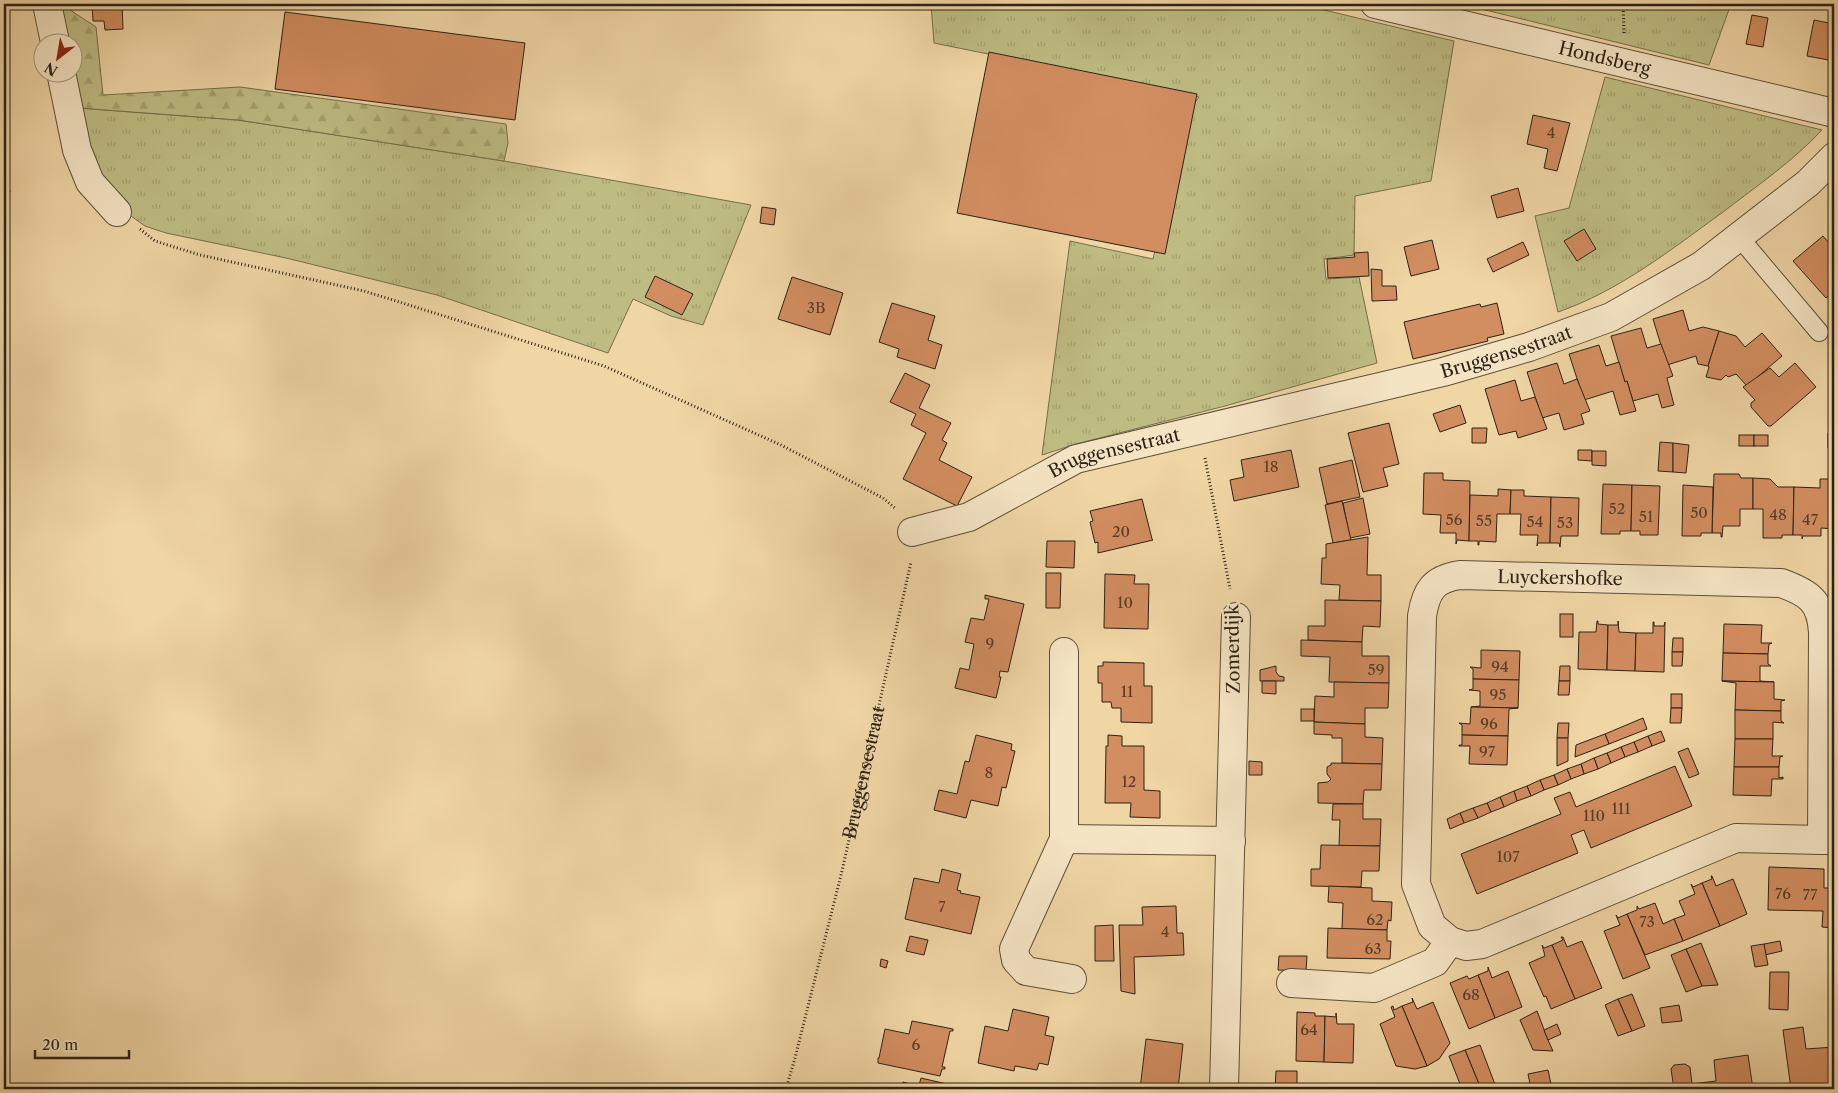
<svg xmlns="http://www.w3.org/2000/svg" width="1838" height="1093" viewBox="0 0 1838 1093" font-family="'Libre Caslon Text',serif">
<defs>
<pattern id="grass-tufts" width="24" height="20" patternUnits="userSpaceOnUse" patternTransform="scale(1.25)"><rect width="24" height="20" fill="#bebc83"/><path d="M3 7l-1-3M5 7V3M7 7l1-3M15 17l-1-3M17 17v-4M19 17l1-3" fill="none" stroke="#a3a170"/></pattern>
<pattern id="forest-firs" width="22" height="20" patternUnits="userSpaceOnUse" patternTransform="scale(1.25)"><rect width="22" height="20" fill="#bebc83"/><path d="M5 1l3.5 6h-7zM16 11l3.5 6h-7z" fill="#a3a170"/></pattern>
</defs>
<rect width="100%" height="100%" fill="#f0d5a5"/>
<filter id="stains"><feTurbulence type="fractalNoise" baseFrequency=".004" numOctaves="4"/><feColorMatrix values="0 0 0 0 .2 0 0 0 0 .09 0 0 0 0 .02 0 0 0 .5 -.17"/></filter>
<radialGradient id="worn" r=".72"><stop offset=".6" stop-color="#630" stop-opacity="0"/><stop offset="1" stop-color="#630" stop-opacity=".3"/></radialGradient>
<g fill="url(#grass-tufts)" stroke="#746f4d">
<path d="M931 4H1299L1454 41 1431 181 1355 196 1354 255 1324 259 1326 279 1359 277 1377 363 1225 406 1076 444 1042 455 1070 241 1153 259 1188 112 1199 97 934 43Z"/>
<path d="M1461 4H1731L1709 65Z"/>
<path d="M1605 77 1822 130C1793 161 1757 186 1723 212 1672 249 1619 291 1558 312L1535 216 1569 208Z"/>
<path d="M79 108 238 120 504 161 751 205 703 325 671 316 633 299 608 353 437 295 286 258 166 233 145 226 120 208 104 187 89 144Z"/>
</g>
<path fill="url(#forest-firs)" stroke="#746f4d" d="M61 4 96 27 103 95 240 87 506 124 508 143 504 161 238 120 79 108 72 72V42H67Z"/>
<g fill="#d28d60" stroke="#2b2217">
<path d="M85 4H122L123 29 105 30 104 21H93L92 4Z"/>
<path d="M285 12 525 43 515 120 275 89Z"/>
<path d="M1752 15 1768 18 1763 47 1746 44Z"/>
<path d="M1814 20 1834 24V61L1807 56Z"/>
<path d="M989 52 1197 94 1165 254 957 213Z"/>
<path d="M1533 115 1570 123 1557 171 1544 168 1548 149 1527 144Z"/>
<path d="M4 162 10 192 4 194Z"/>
<path d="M1518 188 1524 211 1497 218 1491 196Z"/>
<path d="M762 207 776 209 774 225 760 223Z"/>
<path d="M1584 229 1596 249 1577 261 1564 241Z"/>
<path d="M1823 236 1834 249V291L1826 298 1793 261Z"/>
<path d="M1432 240 1439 269 1411 276 1404 247Z"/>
<path d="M1523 242 1529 255 1493 272 1487 259Z"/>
<path d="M1368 252 1369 276 1328 278 1327 259 1355 257 1354 253Z"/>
<path d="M1371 269 1382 270V286H1396L1397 300 1372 301Z"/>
<path d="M655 276 693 294 682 315 645 297Z"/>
<path d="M792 277 843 293 830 335 778 319Z"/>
<path d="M892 303 935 316 928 340 942 345 935 369 897 357 899 349 879 342Z"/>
<path d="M1497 303 1504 334 1487 338 1488 341 1413 359 1404 322 1480 304 1481 307Z"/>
<path d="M1683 310 1689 331 1703 327 1719 331 1708 366 1698 364 1696 356 1667 365 1653 319Z"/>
<path d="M1641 328 1647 348 1661 344 1673 376 1667 378 1674 405 1662 408 1658 394 1633 401 1627 381 1625 382 1621 370 1611 336Z"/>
<path d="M1719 331 1736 336 1745 347 1762 333 1782 356 1747 386 1736 374 1728 377 1726 375 1721 380 1706 377 1709 367 1708 366Z"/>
<path d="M1599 345 1606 366 1619 362 1625 382 1627 381 1636 411 1620 415 1613 391 1584 400 1569 354Z"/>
<path d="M1557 363 1564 384 1577 379 1590 411 1581 414 1584 424 1564 430 1559 413 1542 418 1527 372Z"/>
<path d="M1795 363 1816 387 1771 426H1768L1751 407V403L1755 400 1743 387 1770 368 1779 377Z"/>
<path d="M905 373 930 385 919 408 951 423 942 440 947 443 939 460 972 477 957 506 903 479 926 433 911 425 916 414 890 402Z"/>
<path d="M1515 380 1521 401 1535 397 1547 429 1518 438 1516 431 1499 435 1485 389Z"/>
<path d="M1460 405 1466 423 1440 432 1433 414Z"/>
<path d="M1389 423 1399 464 1383 468 1388 486 1363 492 1348 433Z"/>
<path d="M1472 428H1487L1486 443H1472Z"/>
<path d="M1828 433H1834V449L1828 448Z"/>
<rect x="1739" y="435" width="15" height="11"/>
<rect x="1754" y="435" width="14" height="11"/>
<path d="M1660 442 1673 443V472L1658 471Z"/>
<path d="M1673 443 1689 445 1686 473 1673 472Z"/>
<path d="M1291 450 1299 487 1234 501 1230 480 1244 477 1241 460Z"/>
<path d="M1578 450H1592V461L1578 460Z"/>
<path d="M1592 451H1606V466L1592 465Z"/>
<path d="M1352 460 1360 497 1327 504 1319 468Z"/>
<path d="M1424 473H1443V480L1470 481 1469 541 1457 540 1456 544V533H1440L1441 515 1423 514Z"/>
<path d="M1714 474H1739L1741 478H1753V509H1740V526H1723L1722 537H1721V533H1712Z"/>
<path d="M1753 478 1770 479 1778 487H1794L1793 535H1782V538H1763V509H1753Z"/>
<path d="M1820 479H1834V529L1821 528V536H1803L1802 539V535H1793L1794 487 1820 488Z"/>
<path d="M1603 484 1632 485 1631 531H1620V534H1601Z"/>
<path d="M1632 485 1660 486 1658 535H1640V531H1631Z"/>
<path d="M1683 485 1713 487 1712 533H1701V536H1682Z"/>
<path d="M1498 489 1511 490 1510 514H1497L1496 542 1479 541V545H1478V541H1469L1470 495 1498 496Z"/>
<path d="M1511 490H1524V496L1551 497 1550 543H1538L1537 546 1538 535H1520L1521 514H1510Z"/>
<path d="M1551 497 1579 498 1578 536H1561L1560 547 1559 543H1550Z"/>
<path d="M1363 498 1370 534 1350 538 1343 503Z"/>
<path d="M1142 499 1152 539 1153 540 1098 553V542L1095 543 1090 522 1093 521 1090 511Z"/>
<path d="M1342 501 1351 540 1333 543 1325 505Z"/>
<path d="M1368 537 1367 575H1381V601L1339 600 1340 585 1321 584 1322 558H1326V544Z"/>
<path d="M1047 541H1075L1074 568 1046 567Z"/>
<path d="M1046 573H1061L1060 608H1046Z"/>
<path d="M1105 574 1135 575 1134 584H1149L1148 629 1104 628Z"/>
<path d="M985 595 1024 604 1008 672 1000 671 999 677H1001L996 698 955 688 960 668 969 670 974 644 965 642 971 618 984 620 989 599H985Z"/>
<path d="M1325 600 1381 601 1380 627 1363 626 1362 642 1308 640V626H1325Z"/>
<rect x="1560" y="614" width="13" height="23"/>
<path d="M1597 621H1598V624L1608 625 1607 670 1578 669 1579 632H1596Z"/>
<path d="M1618 621 1619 632 1636 633 1635 671 1607 670 1608 625H1618Z"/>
<path d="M1653 622H1654V626H1664L1665 622 1664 672 1635 671 1636 633H1653Z"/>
<path d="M1724 624 1762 625 1761 643H1772L1769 644 1768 654 1723 653Z"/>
<path d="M1673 638H1683V652H1672Z"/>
<path d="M1301 640 1362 642V656H1389V683L1329 682 1330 657 1301 656Z"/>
<path d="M1481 650 1520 651 1519 680 1473 679V669L1470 667 1481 668Z"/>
<path d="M1672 652H1683L1682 666H1672Z"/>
<path d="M1723 653 1768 654V664L1771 666H1760V681L1774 682 1722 681Z"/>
<path d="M1103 662 1144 663V686H1152V723L1121 722V708H1112L1111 702H1102V683H1098V666H1103Z"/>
<path d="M1276 666V672L1279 676 1284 677V681H1260V670Z"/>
<path d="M1560 666H1570V681H1559Z"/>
<path d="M1473 679 1519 680 1518 708 1471 707 1480 706V691L1469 690 1473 689Z"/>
<path d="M1262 681H1276V694L1262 693Z"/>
<path d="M1559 681H1570L1569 695H1558Z"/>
<path d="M1722 681 1774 682V699L1785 700 1781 701V711L1735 710 1736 683Z"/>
<path d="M1334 682 1389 683 1388 708H1365V724L1314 722 1315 696 1334 697Z"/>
<rect x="1671" y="694" width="11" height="14"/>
<path d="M1471 707 1518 708 1509 709 1508 736 1462 735V725L1459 723 1470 724Z"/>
<path d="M1671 708H1682L1681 723H1670Z"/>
<rect x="1301" y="709" width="13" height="12"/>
<path d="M1735 710 1781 711V721L1784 723 1773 722V739H1735Z"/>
<path d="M1643 718 1647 729 1609 744 1605 734Z"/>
<path d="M1314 722 1365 724V737L1383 738 1382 764 1342 763V738H1332V735L1314 734Z"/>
<path d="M1558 723H1569L1568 738H1557Z"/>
<path d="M1661 731 1665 741 1652 746 1648 736Z"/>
<path d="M1605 734 1609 744 1575 757 1576 745Z"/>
<path d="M976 735 1012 744 1011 750 1015 751 1006 788 1002 787 998 806 971 800 966 818 934 810 939 790 957 794 965 761 969 762Z"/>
<path d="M1108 735 1122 736V746H1144V790L1160 791V818L1130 817 1131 803H1105L1106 746H1108Z"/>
<path d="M1462 735 1508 736 1507 765 1469 764 1470 746H1459V745H1462Z"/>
<path d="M1648 736 1652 746 1638 752 1634 742Z"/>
<path d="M1557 738H1568V761L1557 766Z"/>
<path d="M1735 739H1773L1772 756H1783L1780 757 1779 767H1734Z"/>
<path d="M1634 742 1638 752 1625 757 1621 747Z"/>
<path d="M1621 747 1625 757 1611 763 1607 753Z"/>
<path d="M1688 748 1699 774 1689 778 1678 752Z"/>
<path d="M1607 753 1611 763 1598 769 1594 758Z"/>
<path d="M1594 758 1598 769 1584 774 1581 764Z"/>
<path d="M1249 761 1262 762V775H1249Z"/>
<path d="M1331 763 1382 764 1381 790H1364L1363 804 1318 803V783L1328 782 1331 779 1327 774V767L1331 765Z"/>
<path d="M1581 764 1584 774 1571 779 1567 769Z"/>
<path d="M1675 766 1692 806 1591 848 1584 830 1571 835 1578 853 1477 894 1461 854 1561 814 1554 798 1570 792 1576 807Z"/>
<path d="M1734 767H1779V778L1783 777V779H1772L1771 796 1733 795Z"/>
<path d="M1567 769 1571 779 1558 785 1554 775Z"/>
<path d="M1554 775 1558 785 1544 790 1540 780Z"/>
<path d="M1540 780 1544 790 1531 796 1527 786Z"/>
<path d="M1527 786 1531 796 1517 801 1514 791Z"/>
<path d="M1514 791 1517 801 1504 807 1500 797Z"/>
<path d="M1500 797 1504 807 1491 812 1487 803Z"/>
<path d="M1487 803 1491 812 1478 818 1473 808Z"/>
<path d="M1333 804H1363V819H1381L1380 846H1339L1340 820H1332Z"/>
<path d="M1473 808 1478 818 1464 823 1460 813Z"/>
<path d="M1460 813 1464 823 1450 829 1447 819Z"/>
<path d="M1321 845 1380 846 1379 871H1362L1361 887 1311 886V869H1320Z"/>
<path d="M1769 867 1824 869V888H1834V928L1822 927 1823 911 1768 910Z"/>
<path d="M942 869 961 874 957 890 961 891 960 893 980 897 971 934 905 919 914 878 939 883Z"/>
<path d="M1711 876H1712L1716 886 1733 879 1747 914 1720 926 1702 883 1712 879Z"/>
<path d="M1702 883 1720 926 1683 941 1674 919 1685 915 1679 901 1695 894 1691 884 1693 887Z"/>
<path d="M1329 886 1372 888V901L1392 902 1391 921 1388 920 1387 930 1342 929 1343 903 1328 902Z"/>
<path d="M1655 903 1663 924 1674 919 1683 941 1645 955 1627 914 1637 910V906L1639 909Z"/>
<path d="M1176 906 1177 933H1183L1184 955 1134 957 1135 994 1121 991 1119 925H1143L1142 907Z"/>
<path d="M1627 914 1650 968 1623 979 1604 931 1620 925 1616 915 1618 918Z"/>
<path d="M1113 925 1114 961H1095V926Z"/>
<path d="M1328 928 1387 930V941H1391L1390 959 1327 958Z"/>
<path d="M910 936 928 940 924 955 906 951Z"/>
<path d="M1561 937H1563L1567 947 1582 941 1602 988 1575 999 1552 945 1563 940Z"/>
<path d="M1780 941 1782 951 1765 955 1764 944Z"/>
<path d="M1701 943 1718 985 1702 986 1686 949Z"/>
<path d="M1764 944 1768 965 1755 967 1751 946Z"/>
<path d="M1542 945 1544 948 1552 945 1575 999 1551 1009 1546 996 1544 997 1529 963 1545 956Z"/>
<path d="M1686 949 1702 986 1686 992 1671 955Z"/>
<path d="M1279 956H1307L1306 971 1278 970Z"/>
<path d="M881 959 888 961 886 968 880 966Z"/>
<path d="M1488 967 1492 978 1508 971 1522 1007 1495 1018 1478 975 1488 971Z"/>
<path d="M1770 972H1789L1788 1010 1769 1009Z"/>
<path d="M1478 975 1495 1018 1469 1029 1450 983 1467 976 1469 979Z"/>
<path d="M1632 994 1645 1026 1632 1031 1618 999Z"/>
<path d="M1412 998 1417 1009 1433 1002 1450 1043 1439 1059 1427 1066 1402 1006 1413 1002Z"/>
<path d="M1618 999 1632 1031 1618 1036 1605 1005Z"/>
<path d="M1679 1005 1682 1021 1662 1023 1660 1008Z"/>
<path d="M1393 1006 1394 1010 1402 1006 1427 1066 1415 1069 1396 1066 1380 1024 1395 1017 1391 1007Z"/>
<path d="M1013 1009 1049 1017 1045 1035 1054 1037 1048 1065 1039 1063 1037 1070 1015 1066 1014 1071 978 1063 985 1026 1008 1031Z"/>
<path d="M1537 1011 1548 1040 1553 1051 1533 1050 1520 1020Z"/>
<path d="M1297 1012 1315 1013V1016H1325L1324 1062 1296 1061Z"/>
<path d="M1336 1013 1337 1024H1354L1353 1063 1324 1062 1325 1016 1336 1017Z"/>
<path d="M912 1021 953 1029V1031H950L942 1067H945V1069H942L940 1076 878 1063V1058H879L885 1029 909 1034Z"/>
<path d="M1557 1024 1561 1034 1548 1040 1544 1030Z"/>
<path d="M1803 1027 1806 1049 1834 1047 1833 1089H1815L1814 1087 1791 1089 1783 1030Z"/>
<path d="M1146 1039 1183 1044 1178 1089H1140Z"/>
<path d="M1480 1045 1496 1087 1491 1089H1481L1465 1050Z"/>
<path d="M1465 1050 1481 1089H1462L1449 1056Z"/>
<path d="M1748 1055 1753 1089H1674L1671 1069 1674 1065 1685 1064 1690 1067 1692 1084 1716 1081 1714 1060Z"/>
<path d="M1548 1070 1552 1089H1531L1528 1074Z"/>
<path d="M1276 1071H1297V1089H1275Z"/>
<path d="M921 1078 960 1087V1089H918Z"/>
<path d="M903 1082 914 1085 913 1089H901Z"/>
<path d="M1357 1086H1370V1089H1356Z"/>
<rect x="1370" y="1086" width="15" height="3"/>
</g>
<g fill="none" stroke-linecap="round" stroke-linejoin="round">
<g stroke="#5c4f3a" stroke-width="20">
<path id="service" d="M1739 237 1819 332"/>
</g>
<g stroke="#5c4f3a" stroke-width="30">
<g id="minor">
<path d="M47 4 55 42"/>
<path id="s2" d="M1375 4 1834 113"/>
<path d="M61 72 77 150 90 182 117 212"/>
<path id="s3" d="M912 532 969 517 1076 459 1443 372 1529 347 1611 317 1701 266 1808 183 1834 157"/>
<path d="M1064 652V839L1014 949 1016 960 1026 971 1072 979"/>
<path d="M1064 839 1231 841"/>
<path d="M1822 840 1823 632C1821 601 1809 593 1781 583L1460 575C1433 579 1426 591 1422 616L1416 884 1432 926 1450 941 1466 946 1482 944 1736 838 1822 840H1834"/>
<path d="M1291 983 1374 988 1435 962 1450 941"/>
<path d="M1224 1089 1236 617"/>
</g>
</g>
<g stroke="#2b2217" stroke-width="3" stroke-dasharray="1 2.5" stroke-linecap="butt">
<path d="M1623 4 1624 33"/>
<path d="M140 229 155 241 200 255 364 291 604 366 781 445 883 498 896 509"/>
<path d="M1205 458 1230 589"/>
<path id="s1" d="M786 1089 795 1058 842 871 911 562"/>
</g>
<use href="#service" stroke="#f5e4c4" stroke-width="18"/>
<use href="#minor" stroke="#f5e4c4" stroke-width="28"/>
</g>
<g text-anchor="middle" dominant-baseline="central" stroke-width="4" stroke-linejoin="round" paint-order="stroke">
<g font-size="15" fill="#553d29">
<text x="1551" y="132">4</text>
<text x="816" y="307">3B</text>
<text x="1271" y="466">18</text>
<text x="1617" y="508">52</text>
<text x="1699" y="512">50</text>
<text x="1778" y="514">48</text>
<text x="1646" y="516">51</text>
<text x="1454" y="519">56</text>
<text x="1810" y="519">47</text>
<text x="1484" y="520">55</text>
<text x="1535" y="521">54</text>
<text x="1565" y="522">53</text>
<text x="1121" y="531">20</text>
<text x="1125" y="602">10</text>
<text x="990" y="643">9</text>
<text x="1500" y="666">94</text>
<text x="1376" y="669">59</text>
<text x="1127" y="691">11</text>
<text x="1498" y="694">95</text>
<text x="1489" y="723">96</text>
<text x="1487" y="751">97</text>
<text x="989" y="772">8</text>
<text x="1129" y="781">12</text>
<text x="1621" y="808">111</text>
<text x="1594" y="815">110</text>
<text x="1508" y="856">107</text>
<text x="1783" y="893">76</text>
<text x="1810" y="894">77</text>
<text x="942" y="906">7</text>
<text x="1375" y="919">62</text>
<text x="1647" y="921">73</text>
<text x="1165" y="931">4</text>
<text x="1373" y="948">63</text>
<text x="1471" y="994">68</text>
<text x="1309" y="1029">64</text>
<text x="916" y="1044">6</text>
</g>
<g font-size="18" fill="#2b2217" stroke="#f5e4c4">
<text stroke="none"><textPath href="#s2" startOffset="236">Hondsberg</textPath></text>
<text stroke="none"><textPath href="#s3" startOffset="624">Bruggensestraat</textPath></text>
<text stroke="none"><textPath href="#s3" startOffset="219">Bruggensestraat</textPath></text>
<text transform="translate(1560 578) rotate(1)">Luyckershofke</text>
<text transform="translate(1233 649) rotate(-91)">Zomerdijk</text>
<text stroke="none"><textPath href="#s1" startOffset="326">Bruggensestraat</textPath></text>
</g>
</g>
<rect width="1838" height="1093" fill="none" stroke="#f0d5a5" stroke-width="20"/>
<rect x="5" y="5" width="1828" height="1083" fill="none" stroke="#2b2217" stroke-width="2.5"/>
<rect x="10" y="10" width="1818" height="1073" fill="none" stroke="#2b2217"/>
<g transform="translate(58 58) rotate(211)"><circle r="24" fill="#f5e4c4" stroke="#a4967f"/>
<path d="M0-4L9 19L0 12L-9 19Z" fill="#8f2418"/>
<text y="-8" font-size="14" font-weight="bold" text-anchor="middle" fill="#2b2217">N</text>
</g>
<path d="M35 1050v8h94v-8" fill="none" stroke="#2b2217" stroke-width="2.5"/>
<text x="42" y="1050" font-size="15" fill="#2b2217" stroke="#f5e4c4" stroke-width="4" paint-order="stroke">20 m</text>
<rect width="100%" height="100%" filter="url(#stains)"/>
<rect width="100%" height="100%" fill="url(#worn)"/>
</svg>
